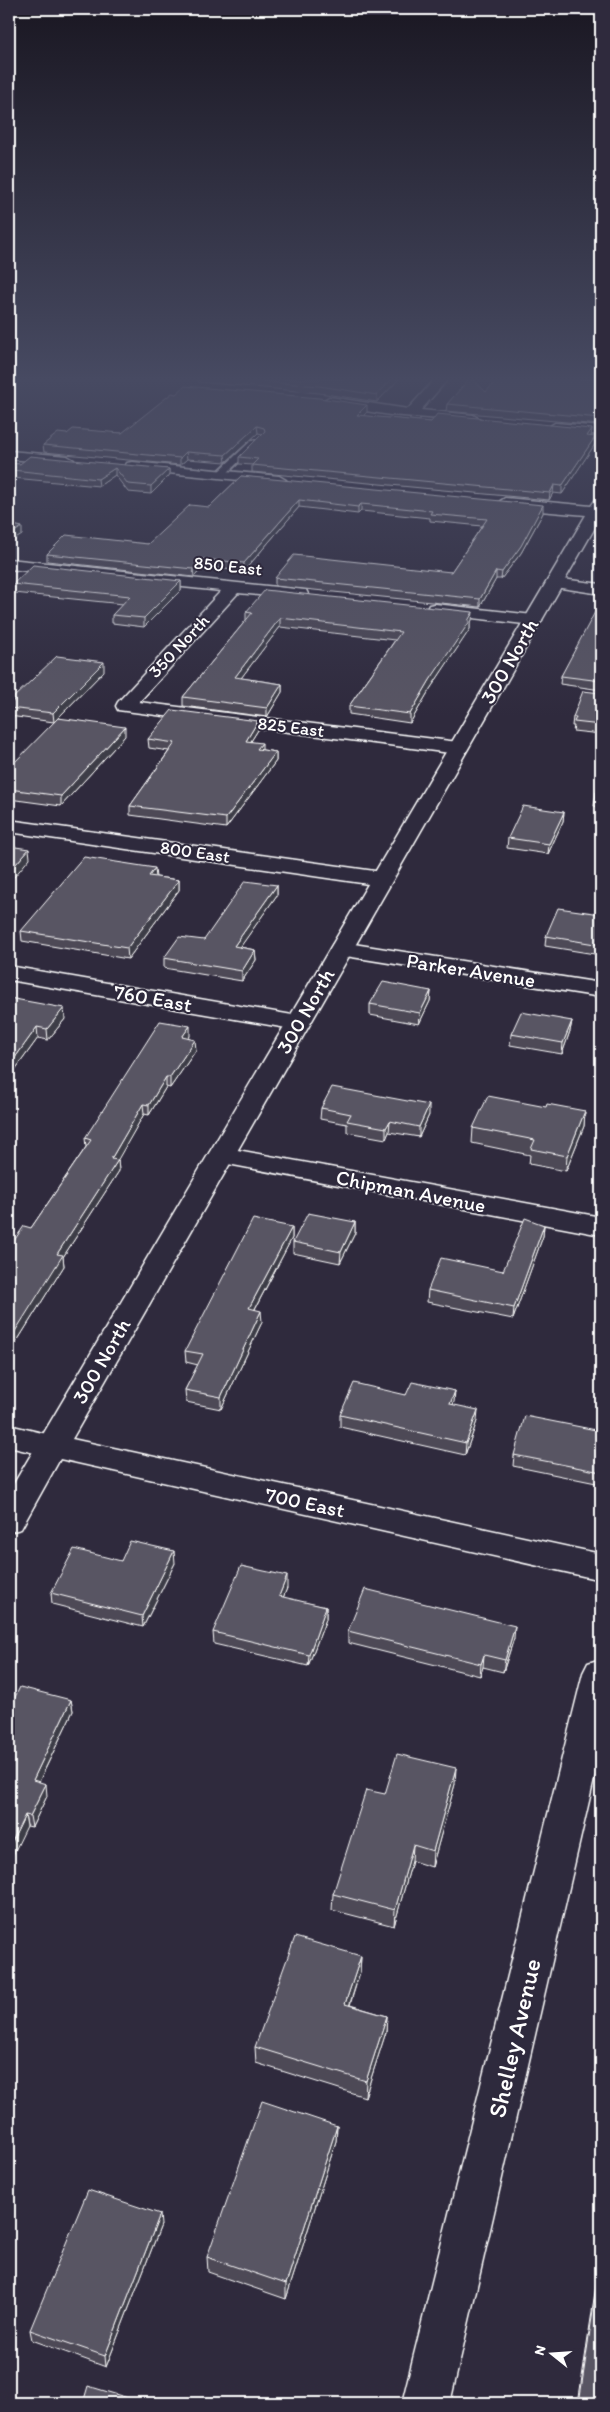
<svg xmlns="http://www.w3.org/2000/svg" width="610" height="2412" viewBox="0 0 610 2412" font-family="Itim,sans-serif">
<rect width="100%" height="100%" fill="#2f2a3d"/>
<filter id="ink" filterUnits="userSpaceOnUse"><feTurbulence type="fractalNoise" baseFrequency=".02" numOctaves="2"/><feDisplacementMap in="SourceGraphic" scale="10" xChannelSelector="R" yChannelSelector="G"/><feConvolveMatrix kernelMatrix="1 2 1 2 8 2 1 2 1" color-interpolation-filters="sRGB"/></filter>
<g filter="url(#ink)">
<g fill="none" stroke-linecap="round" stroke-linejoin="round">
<g stroke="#fff" stroke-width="4">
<path id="service" d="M252 440 259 442 223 477H217V473Z"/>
</g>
<g stroke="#fff" stroke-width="3">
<g id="minor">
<path d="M435 379H448L421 410 473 415 480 419 478 422 390 415 329 405 322 401 329 397 408 409Z"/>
<path d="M555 423 601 427V435L550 430 548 427Z"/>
<path d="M9 559 306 590 308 594 306 598 300 599 238 593 139 702 458 742 465 744 468 748 465 752 458 754 118 710 116 706 118 702 221 591 9 569Z"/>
<path d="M554 578 601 584V594L548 586 546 583 548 580Z"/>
<path d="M435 604 533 615 539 616 542 620 539 624 533 625 429 613 427 609 429 605Z"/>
<path d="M9 820 382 872 390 874 393 879 390 884 382 886 9 832Z"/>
<path d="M341 942 601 983V997L333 954 330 949 333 944Z"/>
<path d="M9 966 298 1016 307 1018 310 1023 307 1028 298 1030 9 980Z"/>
<path d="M221 1147 601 1217V1235L212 1161 208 1155 212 1149Z"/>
<path d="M9 1425 63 1438 68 1446 63 1454 52 1457 9 1447Z"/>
<path d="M601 1659V1749L450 2403H402L583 1673 588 1663Z"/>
</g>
</g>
<g stroke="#fff" stroke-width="3">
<g id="tertiary">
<path d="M9 451 67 456 74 460 67 464 9 459Z"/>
<path d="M132 462 279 476 286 480 279 484 127 469 125 466 127 463Z"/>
<path d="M601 497V517L72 1439 601 1554V1580L60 1459 21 1529 9 1532V1492L586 515 505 508 497 503 505 498 591 506 596 499Z"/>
</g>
</g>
<use href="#service" fill="#2f2a3d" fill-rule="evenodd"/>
<use href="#minor" fill="#2f2a3d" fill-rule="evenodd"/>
<use href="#tertiary" fill="#2f2a3d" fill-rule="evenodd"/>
</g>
<g fill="#4d4956" stroke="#fff">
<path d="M198 379H399L377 402 319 393 198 382Z"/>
<path d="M601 379V422L599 425 446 411 447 404 486 392Z"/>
<path d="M367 412 363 416 431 422 592 429 591 437H595V444L562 494 553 493 549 500 252 472V465L239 464V457L262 434 258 433 226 462 187 459 180 465 44 452 43 445 67 434 122 433Z"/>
<path d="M9 463 20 464 169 469V476L151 494 128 492 115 475 99 486 13 478Z"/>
<path d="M241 476 543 513 521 553 501 579H496L480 607 275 586V578L451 572 482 526 430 521V518L361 511 358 514 299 507 244 571 203 567 194 577 47 561V554L148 544 209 507Z"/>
<path d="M181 581V590L144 627 112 623V615L123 604 14 593 13 584Z"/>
<path d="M246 612 472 620 470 624V629L430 689 410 723 349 714V706L395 640 280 627 241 678 282 684V692L267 717 183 706V697L246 620Z"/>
<path d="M601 613V690L560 684 561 676Z"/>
<path d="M104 671 54 722 9 716V706L12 702V699Z"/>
<path d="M601 693V734L573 731 574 726H572L573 717Z"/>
<path d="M258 730 251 741 262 750 276 752V761L226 828 130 815V806L169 751 149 748 148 739Z"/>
<path d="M125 736 61 806 9 799V768Z"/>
<path d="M601 779V807L594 806 596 793Z"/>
<path d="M564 812 563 821 548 854 507 848 508 838Z"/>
<path d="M156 877 179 880V890L128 959 22 941 21 931Z"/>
<path d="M277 885V895L240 947 255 950 256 960 242 981 164 968V958L204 940Z"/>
<path d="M601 914V955L545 946 546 936Z"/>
<path d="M431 991 430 1001 419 1024 370 1015V1004Z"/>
<path d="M9 998 65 1019 48 1040 38 1038 9 1078Z"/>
<path d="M572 1021 570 1031 562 1054 510 1045 511 1034Z"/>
<path d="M190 1036 189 1038 196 1050 170 1088 166 1087 149 1115 144 1114 117 1160H118L119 1171 63 1257 64 1266 9 1354V1248L31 1228 86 1147 85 1138Z"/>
<path d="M321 1108 429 1115 419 1137 389 1132 386 1139 347 1132V1124L320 1119Z"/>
<path d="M585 1111 584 1126 566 1171 529 1164 530 1155 472 1143 473 1128Z"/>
<path d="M355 1222V1233L340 1263 293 1253V1242Z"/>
<path d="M544 1225 543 1236 513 1319 427 1302 428 1290 503 1271Z"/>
<path d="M292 1227V1238L255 1309 262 1322 221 1409 186 1402 185 1390 198 1365 186 1362 185 1351Z"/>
<path d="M599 1301H601V1313L598 1312Z"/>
<path d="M455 1391 453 1405 477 1421 465 1455 340 1427V1415L406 1395Z"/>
<path d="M601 1431V1484L513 1466 514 1455Z"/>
<path d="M121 1561 175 1563 143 1627 52 1604 51 1593Z"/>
<path d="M287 1588 283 1598 326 1607V1619L308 1666 214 1644 213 1632Z"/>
<path d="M348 1631 514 1638 503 1672 483 1667 480 1676 348 1643Z"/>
<path d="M71 1700 73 1711 39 1782 47 1796 32 1827 27 1826 9 1709Z"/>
<path d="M455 1784 432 1867 412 1861 394 1926 332 1910 333 1894 385 1794Z"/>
<path d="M361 1956 360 1972 350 2005 387 2016 386 2032 365 2097 256 2063 255 2047Z"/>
<path d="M337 2126 336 2141 286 2299 208 2272 207 2257Z"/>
<path d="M161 2225 106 2367 32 2340 30 2330Z"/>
<path d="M601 2253V2403H578Z"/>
</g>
<g fill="#3e3c46" stroke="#fff">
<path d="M392 379H399L377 402V395Z"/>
<path d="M367 405V412L357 422V415Z"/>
<path d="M601 416V422L599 425 600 418Z"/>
<path d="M257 426 258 433 226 462 225 455Z"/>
<path d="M592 429 591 436 586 443 587 436Z"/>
<path d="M595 437V444L562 494V486Z"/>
<path d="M186 452 187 459 180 465V458Z"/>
<path d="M16 467 12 470 13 477 9 480V472Z"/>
<path d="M115 468V475L99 486 98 479Z"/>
<path d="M169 469V476L151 494V486Z"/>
<path d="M554 485 553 493 549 500 550 493Z"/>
<path d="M299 500V507L244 571V563Z"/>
<path d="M361 504V511L358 514V507Z"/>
<path d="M543 505V513L521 553 501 579 502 572Z"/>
<path d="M22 527V535L9 543V535Z"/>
<path d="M203 559V567L194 577 193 569Z"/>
<path d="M496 571V579L480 607V599Z"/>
<path d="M181 581V590L144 627V618Z"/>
<path d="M473 612 472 620 470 624V629L430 689 410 723V714L430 680Z"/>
<path d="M280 618V627L235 686V677Z"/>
<path d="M104 662V671L54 722 53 713Z"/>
<path d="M282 684V692L267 717V708Z"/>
<path d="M258 721V730L246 749V741Z"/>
<path d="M125 727V736L61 806V796Z"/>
<path d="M262 743V752L257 749Z"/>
<path d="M276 752V761L226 828V818Z"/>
<path d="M564 812 563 821 548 854 549 844Z"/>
<path d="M29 849 30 858 9 883V872Z"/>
<path d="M155 868 156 878 149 876Z"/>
<path d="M179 880V890L128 959 127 948Z"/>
<path d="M277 885V895L234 956V946Z"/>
<path d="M255 950 256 960 242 981V971Z"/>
<path d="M431 991 430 1001 419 1024 420 1013Z"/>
<path d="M64 1008 65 1019 48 1040 47 1029Z"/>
<path d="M572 1021 570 1031 562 1054 563 1043Z"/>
<path d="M190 1026V1036L182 1047V1037Z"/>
<path d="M37 1027 38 1038 9 1078V1066Z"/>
<path d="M195 1040 196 1050 170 1088V1077Z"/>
<path d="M166 1077V1087L149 1115V1105Z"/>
<path d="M143 1104 144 1114 112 1170 111 1159Z"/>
<path d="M429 1105V1115L419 1137V1127Z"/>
<path d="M585 1111 584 1126 566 1171 567 1156Z"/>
<path d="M390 1121 389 1132 386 1139V1128Z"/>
<path d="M118 1160 119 1171 63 1257 64 1266 9 1354V1341L57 1254Z"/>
<path d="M355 1222V1233L340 1263 341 1252Z"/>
<path d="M544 1225 543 1236 513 1319 514 1308Z"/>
<path d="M292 1227V1238L249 1320V1308Z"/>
<path d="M261 1311 262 1322 221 1409V1397Z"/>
<path d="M455 1391 454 1402 449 1415 450 1404Z"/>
<path d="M478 1410 477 1421 465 1455 466 1443Z"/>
<path d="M174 1551 175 1563 143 1627 142 1616Z"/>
<path d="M287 1576V1588L279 1608V1596Z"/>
<path d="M326 1607V1619L308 1666 309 1655Z"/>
<path d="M515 1626 514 1638 503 1672 505 1660Z"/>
<path d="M484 1655 483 1667 480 1676 481 1664Z"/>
<path d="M71 1700 73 1711 34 1792 33 1780Z"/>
<path d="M456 1768 455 1784 432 1867 433 1851Z"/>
<path d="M46 1784 47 1796 32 1827 30 1816Z"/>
<path d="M25 1815 27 1826 9 1863V1848Z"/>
<path d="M413 1845 412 1861 394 1926 395 1910Z"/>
<path d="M361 1956 360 1972 345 2019V2004Z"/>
<path d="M387 2016 386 2032 365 2097 366 2081Z"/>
<path d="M337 2126 336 2141 286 2299V2284Z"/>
<path d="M160 2214 161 2225 106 2367 105 2356Z"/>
</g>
<g fill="#595564" stroke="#fff">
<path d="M234 379H392L377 395 319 386Z"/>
<path d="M469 379H472L486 392 497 379H601V416L600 418 447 404Z"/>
<path d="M185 386 319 398 367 405 357 415 431 422 437 414 592 429 587 436 595 437 562 486 554 485 550 493 252 465 258 459 239 457 265 431 264 428 257 426 225 455 186 452 180 458 43 445 58 433 67 434 73 429 122 433 172 393 176 394Z"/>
<path d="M30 456 169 469 151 486 128 484 115 468 98 479 12 470 16 467 9 472V463L20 464Z"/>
<path d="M241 476 543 505 521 546 502 572 496 571 480 599 275 578 294 555 451 572 487 519 430 514 432 511 361 504 358 507 299 500 244 563 203 559 193 569 47 554 66 535 148 544 190 505 209 507Z"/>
<path d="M9 524 22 527 9 535Z"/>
<path d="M33 565 181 581 144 618 112 615 130 596 13 584Z"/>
<path d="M265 590 473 612 468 621H470L430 680 410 714 349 706 401 632 280 618 235 677 282 684 267 708 183 697 252 613 246 612Z"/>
<path d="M595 612 601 613V681L561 676Z"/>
<path d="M57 656 104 662 53 713 9 708V706L15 699H12Z"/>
<path d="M583 691 601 693V725L574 722 576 717H573Z"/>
<path d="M172 710 258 721 246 741 262 743 257 749 276 752 226 818 130 806 175 743 148 739Z"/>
<path d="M58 718 125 727 61 796 9 789V768Z"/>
<path d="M601 779V793H596Z"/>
<path d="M523 806 564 812 549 844 508 838Z"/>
<path d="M9 846 29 849 9 872Z"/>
<path d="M84 857 155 868 149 876 179 880 127 948 21 931Z"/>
<path d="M245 881 277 885 234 946 255 950 242 971 164 958 179 937 204 940Z"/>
<path d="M558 908 601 914V945L546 936Z"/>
<path d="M383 982 431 991 420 1013 370 1004Z"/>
<path d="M9 998 64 1008 47 1029 37 1027 9 1066Z"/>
<path d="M521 1012 572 1021 563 1043 511 1034Z"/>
<path d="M160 1021 190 1026 182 1037 195 1040 170 1077H166L149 1105 143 1104 111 1159 118 1160 57 1254 63 1255 9 1341V1248L24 1226 31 1228 91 1140 85 1138Z"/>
<path d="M332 1087 429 1105 419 1127 390 1121 386 1128 347 1121 351 1114 321 1108Z"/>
<path d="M488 1096 546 1107 547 1104 585 1111 567 1156 531 1149 535 1140 473 1128Z"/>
<path d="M308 1213 355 1222 341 1252 293 1242Z"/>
<path d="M525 1218 544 1225 514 1308 428 1290 441 1258 503 1271Z"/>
<path d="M253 1219 292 1227 249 1308 261 1311 221 1397 185 1390 203 1354 185 1351Z"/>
<path d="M412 1382 455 1391 450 1404 478 1410 466 1443 340 1415 354 1383 406 1395Z"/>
<path d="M525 1416 601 1431V1472L514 1455Z"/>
<path d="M130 1541 174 1551 142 1616 51 1593 74 1549 121 1561Z"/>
<path d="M241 1566 287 1576 279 1596 326 1607 309 1655 213 1632Z"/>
<path d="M365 1589 515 1626 505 1660 484 1655 481 1664 348 1631Z"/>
<path d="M20 1687 71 1700 33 1780 46 1784 30 1816 25 1815 9 1848V1709Z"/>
<path d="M397 1754 456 1768 433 1851 413 1845 395 1910 333 1894 366 1790 385 1794Z"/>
<path d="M295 1937 361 1956 345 2004 387 2016 366 2081 255 2047Z"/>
<path d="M262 2101 337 2126 286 2284 207 2257Z"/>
<path d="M88 2190 160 2214 105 2356 30 2330Z"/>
<path d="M601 2257V2403H579Z"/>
<path d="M88 2386 145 2403H83Z"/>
</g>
</g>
<linearGradient id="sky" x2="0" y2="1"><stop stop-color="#1a1722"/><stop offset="0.53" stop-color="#474a62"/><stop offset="1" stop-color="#474a62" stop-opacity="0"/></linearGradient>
<rect width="610" height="716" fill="url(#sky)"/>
<g text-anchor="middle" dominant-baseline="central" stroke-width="4" stroke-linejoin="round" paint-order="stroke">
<g font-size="18" fill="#fff" stroke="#2f2a3d">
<text transform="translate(228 566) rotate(6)">850 East</text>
<text transform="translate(179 646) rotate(-47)">350 North</text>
<text transform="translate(291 727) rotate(7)">825 East</text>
<text transform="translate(195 852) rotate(8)">800 East</text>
</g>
<g font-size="21" fill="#fff" stroke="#2f2a3d">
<text transform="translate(509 661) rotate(-60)">300 North</text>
<text transform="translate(471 970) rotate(9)">Parker Avenue</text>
<text transform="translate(153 998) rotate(10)">760 East</text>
<text transform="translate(305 1011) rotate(-60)">300 North</text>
<text transform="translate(411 1191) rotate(11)">Chipman Avenue</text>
<text transform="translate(101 1361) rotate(-60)">300 North</text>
<text transform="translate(305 1502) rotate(12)">700 East</text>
</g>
<g font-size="25" fill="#fff" stroke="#2f2a3d">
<text transform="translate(514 2038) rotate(-77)">Shelley Avenue</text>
</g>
</g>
<rect width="610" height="2412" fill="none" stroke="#2f2a3d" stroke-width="30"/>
<rect x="15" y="15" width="580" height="2382" fill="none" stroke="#fff" stroke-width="2" filter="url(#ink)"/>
<g transform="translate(552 2354) rotate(287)" stroke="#2f2a3d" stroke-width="4" paint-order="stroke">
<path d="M0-4L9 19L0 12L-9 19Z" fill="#ffffff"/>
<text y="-8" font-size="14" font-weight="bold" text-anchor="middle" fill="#ffffff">N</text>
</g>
</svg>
